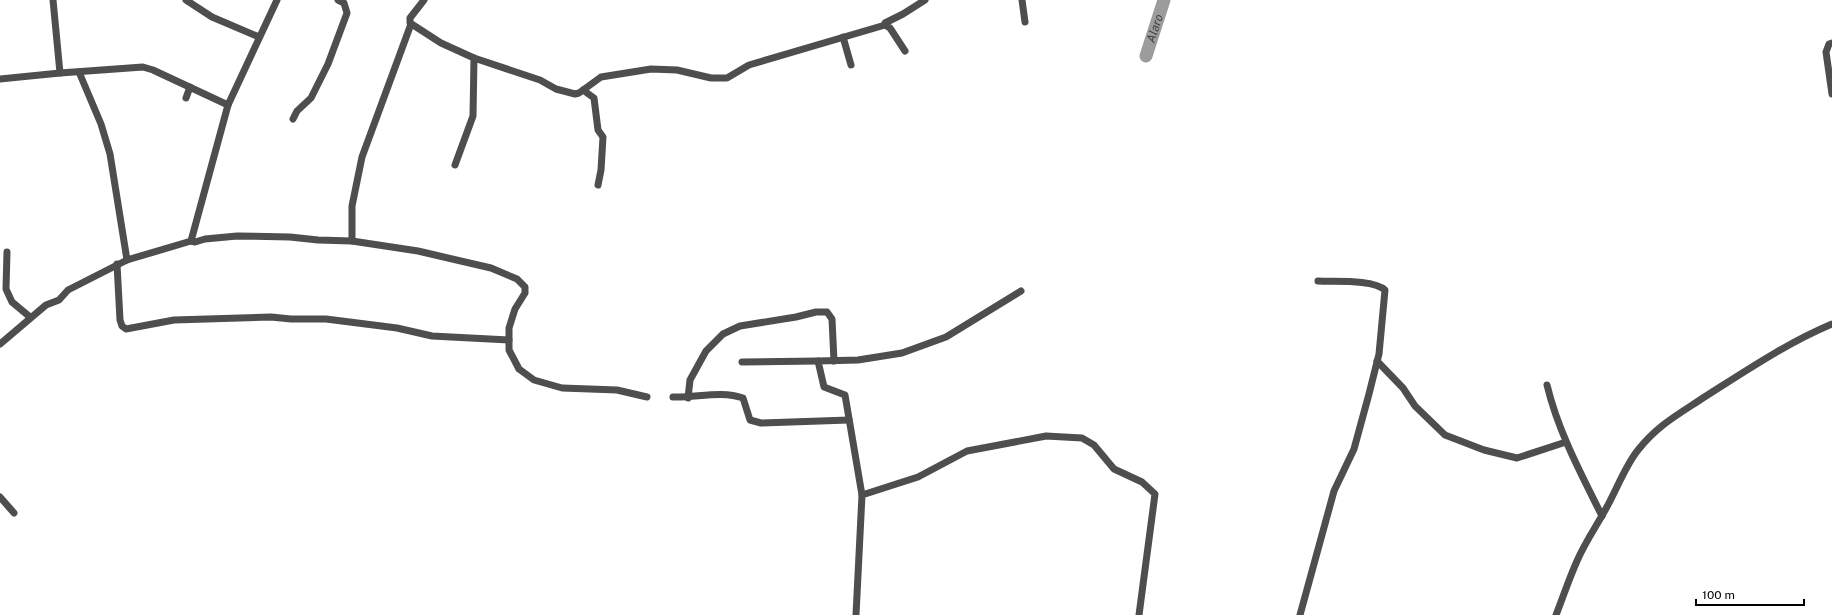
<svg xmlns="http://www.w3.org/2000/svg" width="1832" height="615" viewBox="0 0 1832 615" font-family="'Public Sans',sans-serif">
<rect width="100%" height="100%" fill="#fff"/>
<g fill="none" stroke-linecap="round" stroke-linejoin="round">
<path stroke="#9c9c9c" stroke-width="13" id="s1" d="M1146 56 1164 0"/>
<g stroke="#4e4e4e" stroke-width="7">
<path d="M53 0 60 73"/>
<path d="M186 0 212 17 259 37"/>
<path d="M424 0 410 18V23L441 43 474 58 540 80 556 89 575 94 579 93 601 77 651 69 677 70 711 78H727L749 65 885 25 890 28 905 51"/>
<path d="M1022 0 1025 22"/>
<path d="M885 25V23L903 14 925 0"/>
<path d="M843 37 851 65"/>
<path d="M1832 43 1829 44 1826 52 1832 94"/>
<path d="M79 72 101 124 110 154 127 260"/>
<path d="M0 79 60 73 143 67 153 70 228 105"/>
<path d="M583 90 594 98 598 130 603 137 601 170 598 185"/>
<path d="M186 98 190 87"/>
<path d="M293 119 297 111 311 98 328 64 347 13 344 3 338 0"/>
<path d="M455 165 473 116 474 58"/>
<path d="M191 241 228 105 277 0"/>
<path d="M352 241V206L362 157 411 24"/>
<path d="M7 252 6 289 12 302 30 317"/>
<path d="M117 264 120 320 122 326 126 329 174 320 271 317 291 319H326L397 328 432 336 509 340"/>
<path d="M0 344 46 305 59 300 68 290 127 260 191 241 195 242 205 239 237 236 290 237 318 240 352 241 418 251 491 268 517 279 525 287V293L515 309 509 328V350L519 369 534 380 562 388 617 390 647 397"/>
<path d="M1377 361 1403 388 1415 406 1445 435 1484 450 1517 458 1566 442"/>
<path d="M742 362 818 361"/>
<path d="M1547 385C1558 431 1581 474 1602 516"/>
<path d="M673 397C696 398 721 390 743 398L750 420 761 423 849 420"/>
<path d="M688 398 690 380 706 351 723 334 740 326 796 317 816 312H827L832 319 834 361"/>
<path d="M862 495 845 395 824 387 818 361 858 360 902 353 946 337 1021 291"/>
<path d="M0 497 14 513"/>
<path d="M856 615 862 495 918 477 967 451 1046 436 1082 438 1094 445 1114 469 1142 482 1155 494 1139 615"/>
<path d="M1300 615 1334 491 1354 449 1369 394 1379 354 1385 290C1373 279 1334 282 1318 281"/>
<path d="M1556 615C1563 597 1569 579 1577 561 1586 540 1600 521 1610 501 1619 484 1626 465 1638 450 1659 424 1679 414 1706 396 1747 370 1787 343 1832 324"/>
</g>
</g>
<g text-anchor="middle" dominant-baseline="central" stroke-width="3" stroke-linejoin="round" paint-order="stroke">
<g font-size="12" font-style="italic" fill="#3d3d3d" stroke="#fff">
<text stroke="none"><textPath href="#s1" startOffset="29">Alaro</textPath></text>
</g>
</g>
<path d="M1696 599v6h108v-6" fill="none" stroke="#000000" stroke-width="2"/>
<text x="1702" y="599" font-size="12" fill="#000000" stroke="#ffffff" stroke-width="3" paint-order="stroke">100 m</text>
</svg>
